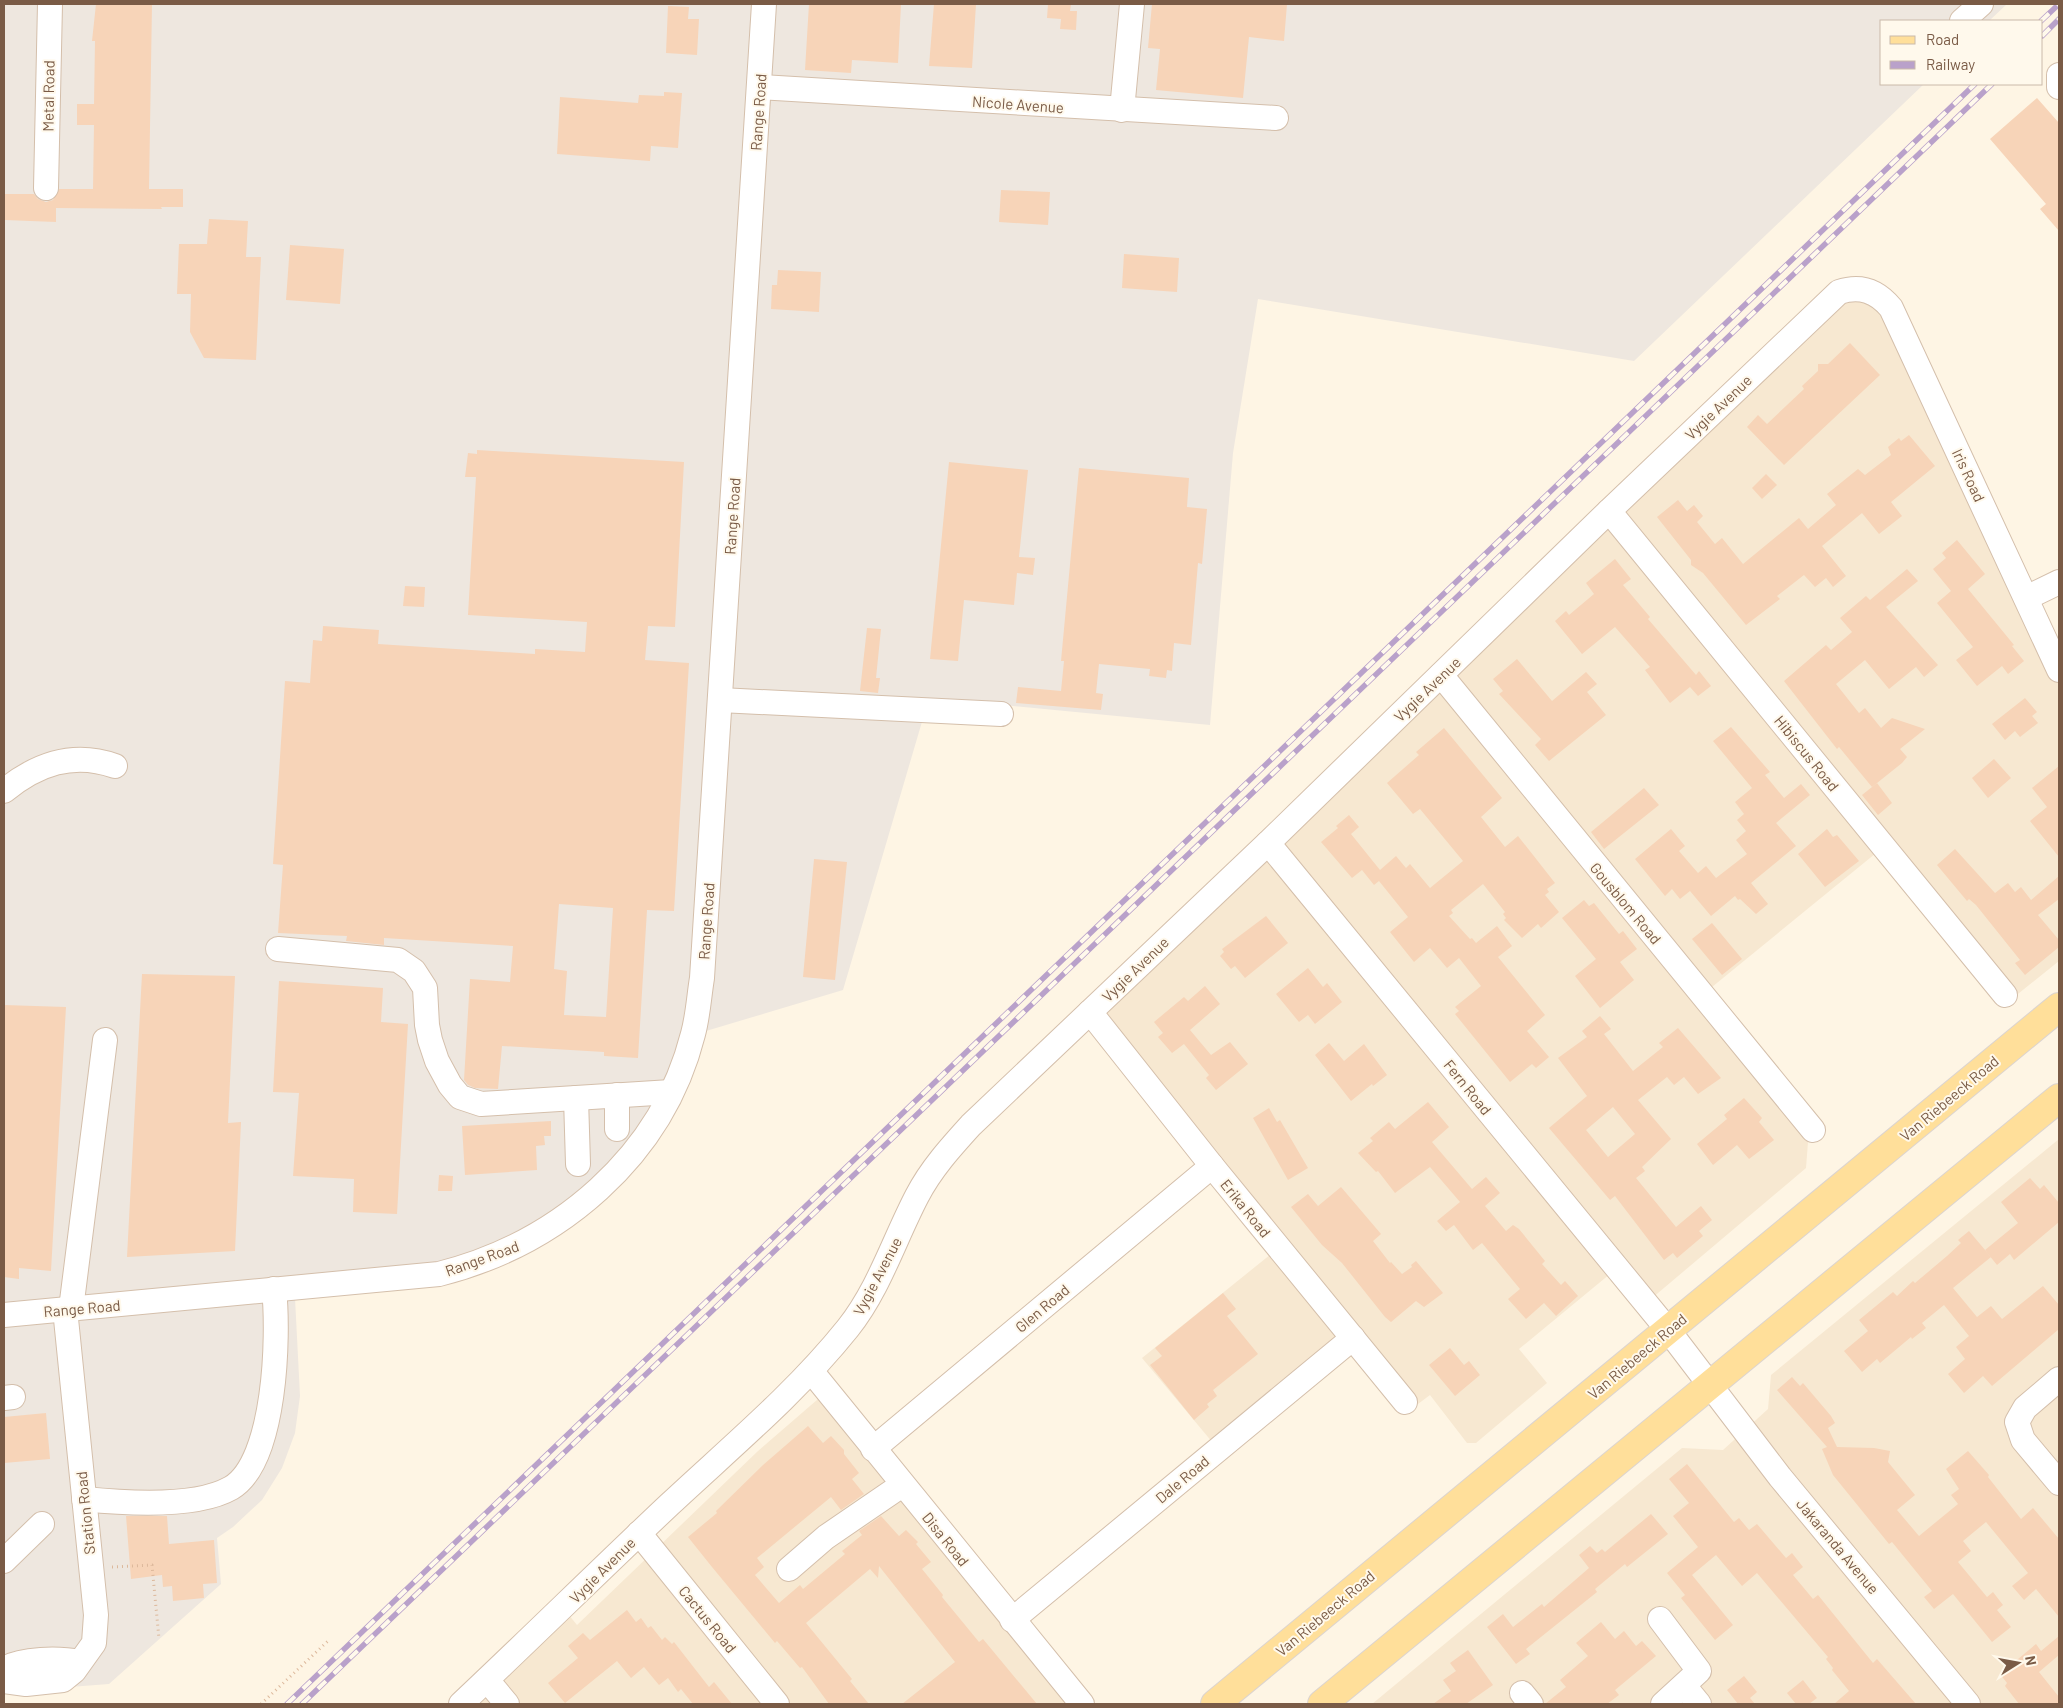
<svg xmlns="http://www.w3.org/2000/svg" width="2063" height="1708" viewBox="0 0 2063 1708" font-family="Barlow,sans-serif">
<rect width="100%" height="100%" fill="#fef5e4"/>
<g fill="#f7e8d1">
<path d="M1876 295 2059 672V961L2008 1002 1881 849 1701 996 1809 1129 1806 1168 1645 1304 1616 1269 1519 1349 1547 1383 1476 1443H1467L1430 1395 1410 1410 1351 1338 1218 1449 1142 1358 1281 1246 1093 1012 1832 298Z"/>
<path d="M2059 1139V1704H1372L1682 1448 1723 1450 1768 1409 1771 1375Z"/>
<path d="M825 1393 1079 1704H464L564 1609 577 1625 758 1451Z"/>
</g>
<path fill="#eee7df" d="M4 4H2007L1989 21H1882V84H1924L1634 361 1258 299 1233 453 1210 725 929 698 843 990 696 1034 664 1111 521 1247 295 1298 300 1396 295 1433 282 1468 262 1500 233 1527 217 1538 221 1584 109 1684 4 1692Z"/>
<g fill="#f7d4b8" fill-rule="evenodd">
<path d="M96 4H152L149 189H183V207H161L162 209 56 208V222L5 220V194H34L38 199 46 202 53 200 59 189H93L94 125H77V104H94L95 41H92Z"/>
<path d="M809 4H901L898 63 852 60 851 73 805 70Z"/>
<path d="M934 4H976L972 68 929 66Z"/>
<path d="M1048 4H1071L1070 11H1077L1076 30 1060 29 1061 19 1047 18Z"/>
<path d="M1152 4H1287L1284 41 1249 37 1243 98 1156 90 1160 49 1148 48Z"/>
<path d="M668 6 689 7 688 19H699L697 55 666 53Z"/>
<path d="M664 92 682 93 678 148 651 146 650 161 557 154 560 97 638 103 639 95 664 96Z"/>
<path d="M2037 98 2059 123V231L2040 209 2046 204 1990 139Z"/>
<path d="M1001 190 1050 192 1048 225 999 222Z"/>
<path d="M209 219 248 221 246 257H261L256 360 204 358 190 332 191 294H177L179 244H207Z"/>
<path d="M290 245 344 249 340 304 286 300Z"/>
<path d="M1124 254 1179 258 1177 292 1122 288Z"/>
<path d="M778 270 821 272 819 312 771 309 772 285H777Z"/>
<path d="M1850 343 1880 375 1784 465 1747 427 1758 415 1767 424 1804 389 1802 386 1818 371V364H1828Z"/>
<path d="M1909 435 1935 466 1891 502 1902 516 1879 534 1862 513 1822 546 1846 576 1833 587 1826 578 1815 587 1804 575 1777 596 1780 599 1746 625 1703 573 1691 565V560L1657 517 1678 500 1687 511 1694 505 1703 516 1697 522 1715 544 1722 538 1743 564 1799 518 1808 529 1836 505 1827 494 1858 469 1865 475 1891 455 1888 447 1899 438 1901 441Z"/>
<path d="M477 450 684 462 675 627 648 626 645 660 689 663 674 911 647 910 638 1058 604 1056V1052L502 1046 498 1089 475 1088 468 1085 464 1080 470 979 510 982 513 946 384 938V945L346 941 347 936 278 933 283 865 273 864 285 681 310 683 313 640 322 641 323 626 379 630 378 644 535 654V649L585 652 587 622 468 615 476 477H465L468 453 477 454ZM559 904 613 908 606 1017 564 1015 567 971 554 969Z"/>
<path d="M949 462 1028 470 1019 557 1035 558 1033 575 1017 573 1014 605 964 600 958 661 930 659Z"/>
<path d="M1079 468 1189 478 1187 507 1207 509 1202 564 1198 563 1191 645 1174 643 1172 671 1167 670 1166 678 1149 676 1150 669 1099 664 1096 693 1103 694 1101 710 1016 703 1018 687 1061 691 1064 661H1061Z"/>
<path d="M1766 474 1777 485 1762 499 1752 488Z"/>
<path d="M1957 540 1985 574 1968 589 2014 645 2012 646 2024 661 2008 674 2002 666 1977 686 1956 660 1973 647 1937 603 1951 591 1933 569 1946 558 1942 553Z"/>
<path d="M1615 559 1631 579 1623 585 1650 617 1648 619 1696 675 1699 671 1711 686 1698 696 1690 687 1670 703 1645 670 1650 667 1615 627 1582 654 1555 621 1566 611 1569 615 1594 594 1586 583Z"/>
<path d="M1907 569 1918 581 1886 607 1938 665 1924 677 1916 667 1889 689 1865 660 1836 684 1859 713 1865 708 1881 728 1892 718 1925 729 1900 749 1907 757 1902 763 1872 787 1839 747 1837 749 1784 681 1826 645 1831 650 1852 632 1840 618 1866 596 1870 600Z"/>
<path d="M405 586 425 587 424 607 403 606Z"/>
<path d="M867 628 881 629 876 678H880L878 693 860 691Z"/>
<path d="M1517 659 1552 701 1586 672 1597 684 1587 692 1606 715 1549 761 1535 745 1541 739 1499 694 1503 691 1493 679Z"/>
<path d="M2025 698 2037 712 2032 716 2038 723 2020 737 2015 731 2005 740 1992 724Z"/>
<path d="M1731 727 1770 772 1765 775 1784 798 1801 784 1810 795 1776 823 1796 846 1751 883 1768 904 1756 914 1740 899 1738 900 1735 896 1711 916 1690 891 1680 899 1672 889 1665 896 1635 859 1671 829 1685 846 1679 851 1698 873 1706 866 1716 878 1747 854 1736 840 1746 831 1737 820 1744 814 1735 802 1752 788 1713 741Z"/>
<path d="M1444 728 1502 798 1481 817 1505 847 1518 836 1555 883 1547 889 1549 892 1545 895 1559 912 1541 928 1538 924 1522 938 1504 920 1506 918 1503 914 1505 912 1483 884 1451 910 1453 913 1449 916 1470 939 1472 938 1476 943 1497 926 1512 946 1498 957 1545 1015 1527 1031 1549 1057 1536 1068 1532 1064 1510 1082 1455 1014 1459 1011 1455 1007 1481 986 1459 958 1447 968 1430 948 1414 962 1390 932 1408 917 1379 881 1374 885 1362 870 1352 878 1321 842 1338 828 1336 826 1349 815 1359 827 1351 834 1380 870 1396 856 1406 868 1410 864 1430 888 1463 861 1420 809 1413 814 1387 783 1419 755 1416 752Z"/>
<path d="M1994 759 2011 778 1988 798 1972 778Z"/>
<path d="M2059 766V857L2030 821 2047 807 2032 788Z"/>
<path d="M1877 783 1892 803 1878 815 1862 795Z"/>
<path d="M1644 788 1659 805 1604 849 1591 832Z"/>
<path d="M1827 829 1833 837 1837 835 1859 861 1825 887 1798 854Z"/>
<path d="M1955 849 1995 893 2008 883 2015 892 2021 887 2031 900 2059 876V899L2038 915 2059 940V947L2025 975 2015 963 2020 960 1976 905 1969 899 1967 901 1937 865Z"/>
<path d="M814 859 847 862 835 980 803 977Z"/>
<path d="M1584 900 1589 906 1594 903 1619 934 1623 931 1637 949 1620 962 1634 980 1600 1008 1575 976 1596 959 1562 918Z"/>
<path d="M1266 916 1288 943 1245 978 1235 966 1231 969 1220 956 1224 952 1222 949Z"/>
<path d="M1712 923 1742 959 1722 975 1692 939Z"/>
<path d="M1308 968 1323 987 1327 983 1342 1002 1315 1024 1308 1015 1299 1022 1276 994Z"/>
<path d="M142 974 235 976 228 1123 241 1122 235 1251 127 1257Z"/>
<path d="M279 981 383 988 381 1022 408 1024 397 1214 353 1212 354 1179 293 1176 299 1093 273 1092Z"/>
<path d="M1205 986 1220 1004 1190 1030 1211 1055 1230 1042 1248 1064 1216 1090 1206 1078 1209 1075 1184 1044 1172 1053 1158 1037 1163 1033 1154 1022 1184 997 1188 1001Z"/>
<path d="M4 1005 66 1007 51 1271 19 1268V1279L4 1277Z"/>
<path d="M1600 1016 1611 1029 1604 1034 1633 1071 1663 1047 1659 1043 1678 1028 1721 1078 1698 1094 1684 1077 1674 1085 1667 1077 1638 1100 1671 1139 1642 1167 1645 1171 1636 1178 1676 1227 1701 1206 1712 1220 1699 1231 1703 1236 1677 1258 1673 1253 1664 1260 1615 1196 1610 1200 1549 1128 1587 1096 1558 1058 1587 1037 1582 1031ZM1613 1107 1635 1134 1608 1157 1586 1130Z"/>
<path d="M1329 1043 1344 1061 1364 1044 1387 1075 1373 1086 1372 1084 1351 1101 1315 1055Z"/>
<path d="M1744 1098 1762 1118 1759 1122 1774 1140 1749 1159 1737 1145 1713 1165 1697 1144 1727 1119 1724 1115Z"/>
<path d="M1428 1102 1449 1127 1432 1142 1472 1189 1486 1177 1500 1193 1485 1206 1506 1231 1513 1225 1519 1229 1545 1261 1542 1264 1561 1285 1565 1281 1578 1296 1556 1316 1544 1303 1526 1319 1508 1299 1520 1289 1482 1243 1473 1250 1454 1225 1446 1231 1437 1221 1460 1202 1430 1167 1395 1193 1378 1171 1376 1172 1358 1153 1373 1141 1370 1138 1389 1122 1395 1129Z"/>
<path d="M1269 1108 1277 1122 1280 1120 1308 1168 1288 1180 1253 1118Z"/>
<path d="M551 1121V1136H544L545 1145 536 1146 537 1170 465 1175 462 1126Z"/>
<path d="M439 1175 453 1176 452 1191H438Z"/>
<path d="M2030 1178 2040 1189 2044 1185 2059 1203V1222L2014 1260 2010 1254 1997 1265 1985 1250 2018 1223 2001 1202Z"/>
<path d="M1341 1187 1381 1234 1373 1241 1390 1263 1391 1262 1402 1274 1412 1267 1411 1265 1416 1261 1443 1293 1424 1307 1416 1301 1391 1322 1385 1317 1342 1263 1322 1245 1291 1207 1308 1194 1318 1206Z"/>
<path d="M1969 1231 1991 1257 1953 1288 1977 1317 1991 1306 2002 1319 2043 1286 2059 1305V1329L1992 1386 1983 1376 1964 1393 1948 1374 1965 1359 1956 1347 1969 1336 1944 1305 1922 1323 1926 1328 1912 1339 1911 1337 1880 1363 1877 1359 1862 1372 1844 1351 1868 1331 1859 1320 1893 1292 1897 1296 1913 1281 1915 1283 1947 1256 1961 1243 1958 1240Z"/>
<path d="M1223 1293 1236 1309 1227 1316 1258 1354 1213 1390 1217 1396 1207 1404 1209 1407 1194 1420 1150 1365 1162 1356 1155 1348Z"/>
<path d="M1450 1348 1464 1365 1469 1361 1480 1375 1455 1396 1429 1365Z"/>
<path d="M1792 1377 1800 1386 1803 1383 1831 1416 1835 1423 1828 1428 1837 1447 1874 1448 1890 1451 1888 1462 1915 1495 1897 1510 1919 1536 1958 1504 1951 1495 1959 1489 1946 1469 1968 1451 1989 1475 1988 1477 2021 1519 2033 1508 2059 1539V1617L2036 1589 2024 1600 2012 1586 2028 1573 1986 1522 1963 1541 1971 1551 1958 1562 1987 1597 1993 1592 2003 1605 1997 1610 2011 1627 1992 1642 1953 1594 1934 1609 1924 1597 1932 1591 1892 1542 1889 1544 1833 1475 1822 1449 1827 1447 1777 1390Z"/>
<path d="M46 1413 50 1459 4 1463V1417Z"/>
<path d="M808 1426 823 1443 831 1436 844 1450V1454L859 1473 852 1479 864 1494 841 1510 831 1497 757 1558 764 1567 755 1575 779 1603 800 1585 803 1589 845 1554 842 1551 862 1535 859 1531 881 1516 899 1536 906 1530 918 1542 916 1544 931 1562 922 1569 943 1595 942 1597 979 1642 983 1639 1037 1704H902L955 1662 879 1566 878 1578 870 1569 806 1623 852 1679 850 1681 869 1704H829L802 1667 800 1668 777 1641 775 1643 712 1567 688 1537 717 1513 716 1511 763 1465Z"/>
<path d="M1687 1464 1734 1522 1739 1518 1749 1530 1757 1524 1786 1558 1792 1553 1803 1567 1793 1575 1813 1599 1818 1595 1873 1663 1877 1659 1916 1704H1834L1849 1691 1832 1670 1833 1668 1826 1659 1828 1657 1757 1573 1742 1586 1716 1555 1692 1575 1733 1625 1715 1640 1681 1598 1685 1595 1667 1573 1698 1547 1673 1516 1689 1503 1669 1479Z"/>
<path d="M1651 1514 1668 1534 1627 1567 1625 1564 1595 1589 1597 1592 1526 1649 1530 1654 1516 1664 1487 1627 1503 1614 1513 1627 1542 1604 1544 1607 1589 1568 1579 1555 1590 1546 1597 1553 1602 1549 1605 1552Z"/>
<path d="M126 1516H167L169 1544 214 1540 217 1583 203 1584 204 1598 173 1601 172 1586 163 1587 162 1575 131 1579Z"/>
<path d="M627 1610 636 1622 641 1618 648 1628 651 1626 662 1640 665 1637 672 1644 674 1642 709 1687 714 1682 732 1704H693L681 1689 678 1692 668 1678 659 1685 644 1667 631 1678 617 1661 565 1703 548 1683 578 1658 568 1646 583 1633 590 1640Z"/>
<path d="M1601 1622 1615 1639 1624 1631 1636 1646 1642 1641 1656 1656 1615 1690 1619 1695 1607 1704H1545L1566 1687 1560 1680 1588 1656 1576 1643Z"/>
<path d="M2059 1636V1655L2039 1672 2059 1697V1704H2019L2005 1686 2007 1683 2000 1674 2036 1644 2041 1651Z"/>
<path d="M1468 1650 1493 1685 1466 1704H1433L1451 1691 1443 1680 1456 1671 1450 1663Z"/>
<path d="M1744 1676 1757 1692 1750 1698 1755 1704H1738L1727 1690Z"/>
<path d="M1803 1680 1817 1698 1809 1704H1796L1787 1693Z"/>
</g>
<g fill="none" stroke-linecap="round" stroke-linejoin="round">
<g stroke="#d4bfab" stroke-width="26">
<g id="minor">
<path d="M1962 21 1981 4"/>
<path d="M2059 75V87"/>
<path d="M760 87 1276 118"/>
<path d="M1122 110 1132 4"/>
<path d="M46 188 50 4"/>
<path d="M1609 511 2005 995"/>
<path d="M2026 598 2059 582"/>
<path d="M1441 675 1813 1130"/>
<path d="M720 700 1001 714"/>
<path d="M4 791C37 764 73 751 115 766"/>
<path d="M1268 843 1668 1330 1780 1477 1968 1704"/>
<path d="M278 949 398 960 414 971 425 988 427 1025 430 1040 437 1061 450 1085 460 1097 481 1104 671 1092"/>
<path d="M1090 1012 1212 1166 1405 1402"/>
<path d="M617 1095V1129"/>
<path d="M576 1098 578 1164"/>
<path d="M71 1309 105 1040"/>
<path d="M4 1315 439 1274C558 1244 662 1157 693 1034 698 1016 699 996 702 978L764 4"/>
<path d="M812 1372 1082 1704"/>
<path d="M2059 1379 2025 1408 2017 1422 2023 1440 2059 1483"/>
<path d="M4 1398 13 1397"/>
<path d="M873 1449 1212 1166"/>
<path d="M84 1499C123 1503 196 1508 231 1488 276 1462 279 1335 274 1289"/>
<path d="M639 1533 777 1704"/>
<path d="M4 1561 42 1524"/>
<path d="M789 1569 826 1537 902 1485"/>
<path d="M1660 1619 1699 1671 1663 1704"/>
<path d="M1012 1620 1353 1338"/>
<path d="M4 1669C21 1658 60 1658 79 1662"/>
<path d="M487 1680 507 1704"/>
<path d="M4 1681 26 1684 63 1680 74 1671 94 1643 96 1615 65 1309"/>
<path d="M1685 1687 1699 1704"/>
<path d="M1522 1693 1531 1704"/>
<path d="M461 1704C531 1638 600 1570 670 1504 731 1447 796 1393 848 1328 879 1289 894 1240 917 1196 931 1169 951 1147 971 1125L1268 843 1609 511 1839 292C1860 285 1877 291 1891 308L2059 670"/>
</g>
</g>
<g stroke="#dcd4cf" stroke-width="30">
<g id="major">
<path d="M1215 1704 2059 1007"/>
<path d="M1322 1704 2059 1098"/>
</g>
</g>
<g stroke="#dcb89b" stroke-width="3" stroke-dasharray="1 4" stroke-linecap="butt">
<path d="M112 1567 152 1565 159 1639"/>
<path d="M261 1704 328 1641"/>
</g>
<use href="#minor" stroke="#fff" stroke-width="24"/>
<use href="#major" stroke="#ffdf9a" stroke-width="28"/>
<g stroke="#b9a1ca" stroke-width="5.5">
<g id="rail">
<path d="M2041 21 2059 4"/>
<path d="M2042 36 2059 19"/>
<path d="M287 1704 1975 84"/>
<path d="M302 1704 1992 84"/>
</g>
</g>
<use href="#rail" stroke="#fff9ec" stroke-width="4" stroke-dasharray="11" stroke-linecap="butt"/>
</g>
<g text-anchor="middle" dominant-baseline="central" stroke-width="4" stroke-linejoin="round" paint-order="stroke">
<g font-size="15" fill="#7a5b46" stroke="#fff9ec">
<text transform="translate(48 96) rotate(-89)">Metal Road</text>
<text transform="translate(1018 104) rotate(4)">Nicole Avenue</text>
<text transform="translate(758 112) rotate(-86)">Range Road</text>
<text transform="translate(1718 407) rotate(-44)">Vygie Avenue</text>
<text transform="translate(1969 475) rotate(65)">Iris Road</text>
<text transform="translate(732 516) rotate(-86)">Range Road</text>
<text transform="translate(1427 689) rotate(-44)">Vygie Avenue</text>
<text transform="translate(1807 753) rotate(51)">Hibiscus Road</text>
<text transform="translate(1626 903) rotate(50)">Gousblom Road</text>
<text transform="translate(706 921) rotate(-86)">Range Road</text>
<text transform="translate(1135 969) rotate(-44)">Vygie Avenue</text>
<text transform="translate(1468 1087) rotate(51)">Fern Road</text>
<text transform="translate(1949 1098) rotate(-40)">Van Riebeeck Road</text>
<text transform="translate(1246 1208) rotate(51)">Erika Road</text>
<text transform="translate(482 1258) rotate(-20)">Range Road</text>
<text transform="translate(877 1276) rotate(-62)">Vygie Avenue</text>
<text transform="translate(82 1308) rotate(-5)">Range Road</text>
<text transform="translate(1042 1308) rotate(-40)">Glen Road</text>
<text transform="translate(1637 1356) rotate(-40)">Van Riebeeck Road</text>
<text transform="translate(1182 1479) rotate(-40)">Dale Road</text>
<text transform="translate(85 1513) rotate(-96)">Station Road</text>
<text transform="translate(946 1539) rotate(51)">Disa Road</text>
<text transform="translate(1838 1546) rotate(50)">Jakaranda Avenue</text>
<text transform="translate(602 1570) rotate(-45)">Vygie Avenue</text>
<text transform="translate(1325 1613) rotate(-40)">Van Riebeeck Road</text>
<text transform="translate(708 1619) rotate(51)">Cactus Road</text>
</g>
</g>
<rect width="2063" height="1708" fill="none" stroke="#7a5b46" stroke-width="10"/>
<rect x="1880" y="20" width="162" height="65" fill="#fff9ec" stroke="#cabaaa"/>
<rect x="1890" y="36" width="25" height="8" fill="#ffdf9a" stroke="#cabaaa"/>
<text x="1926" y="45" font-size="15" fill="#7a5b46">Road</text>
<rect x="1890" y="61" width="25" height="8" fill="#b9a1ca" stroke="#cabaaa"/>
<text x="1926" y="70" font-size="15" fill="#7a5b46">Railway</text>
<g transform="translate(2018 1663) rotate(79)" stroke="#fff9ec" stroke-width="4" paint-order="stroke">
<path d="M0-4L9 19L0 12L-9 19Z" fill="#7a5b46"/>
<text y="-8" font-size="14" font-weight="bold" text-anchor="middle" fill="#7a5b46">N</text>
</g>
</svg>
